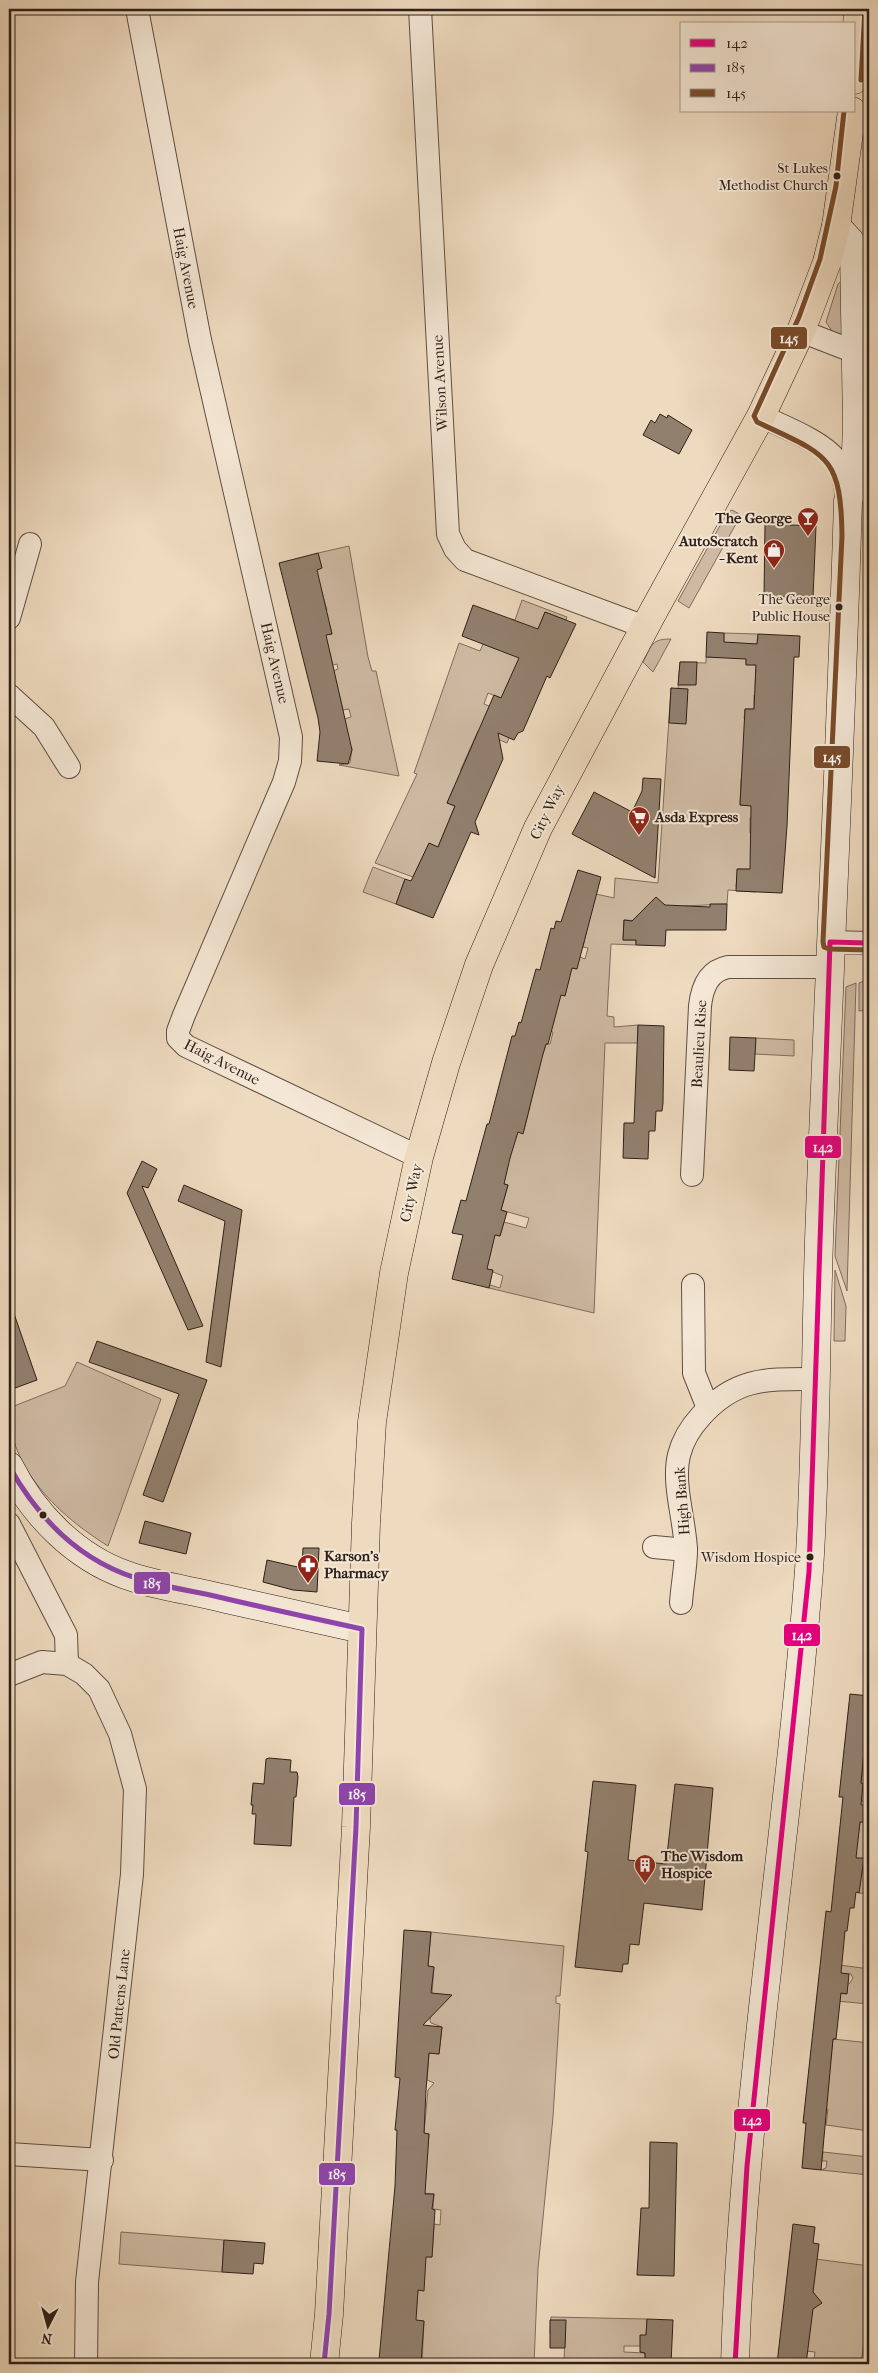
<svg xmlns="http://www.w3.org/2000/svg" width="878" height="2373" viewBox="0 0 878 2373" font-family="'IM FELL French Canon',serif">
<rect width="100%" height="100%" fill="#eedabf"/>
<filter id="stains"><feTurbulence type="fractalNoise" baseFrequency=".004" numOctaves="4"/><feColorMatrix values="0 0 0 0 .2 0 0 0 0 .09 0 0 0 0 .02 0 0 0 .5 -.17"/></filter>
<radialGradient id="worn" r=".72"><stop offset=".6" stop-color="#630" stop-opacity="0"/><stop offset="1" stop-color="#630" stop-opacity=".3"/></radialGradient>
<g fill="#cebaa3" stroke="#7e6c5e">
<path d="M841 281 847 337 832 331 826 322 838 284Z"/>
<path d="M732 510 741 515 689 608 678 601 727 513Z"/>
<path d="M349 546 368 657 372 671H376L399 776 339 765 350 763 352 748 341 746 344 719 351 717 349 709 343 710 333 671 338 669 337 664 333 665 325 635 332 634 330 625 318 612 327 610 315 570 322 568 318 553Z"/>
<path d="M522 600 567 617 566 620 545 612 533 641 526 708 488 693 484 704 494 708 509 738 507 743 478 731 461 769V789L454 787 447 803 455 806 438 847 429 844 413 877 375 863 417 774 414 773 459 643 480 651 483 644 499 650 511 619 515 620Z"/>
<path d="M724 633 758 634 757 644H747L746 664 756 665 755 688 790 690 789 697 754 695V709H745L744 719 762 720 741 780 740 805 785 808 759 818H750V833L758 834 764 870 738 869 736 887 756 888V892L728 890 727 904 684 906 683 923 624 920 623 940H636V945L611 944 607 1016 614 1017V1027L638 1025V1043H605L594 1313 489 1288 490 1285 500 1288 503 1276 481 1267 488 1233 500 1236 504 1222 526 1228 529 1218 501 1210 508 1185 495 1181 509 1130 523 1133 530 1107 528 1106 538 1053 543 1054 546 1044H550L553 1032 544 1029C555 1014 560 1012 555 993L565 995 569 979 558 976V964L576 969 580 957 585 959 588 948 583 947 587 929 572 925 596 894 614 898 615 878 658 883 671 688 678 689 680 662 706 663V657H723Z"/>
<path d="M671 639 653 672 643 662C652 645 651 639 671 639Z"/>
<path d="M373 867 405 879 396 904 363 892Z"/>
<path d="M869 979V1010L859 1011V983Z"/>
<path d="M856 983 847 1291 835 1256 846 987Z"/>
<path d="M755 1038 794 1040V1056L755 1054Z"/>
<path d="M835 1270 846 1306 845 1341H834Z"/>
<path d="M77 1362 161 1399 108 1546C60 1516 9 1470 9 1408L65 1386Z"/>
<path d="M868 1713 869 1714V1894L859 1893 861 1877 853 1874 862 1875 864 1859 855 1858 860 1822H864L866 1805 861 1799 863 1784 861 1783Z"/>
<path d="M431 1932 564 1946 560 1996H556V2003L560 2004 553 2117 538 2268 534 2364H422L424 2321 405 2320 416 2316 418 2290H424L395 2255 432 2257 434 2224 440 2225 441 2210 433 2209 434 2194 423 2193 429 2134 424 2133 428 2090 434 2083 427 2080 429 2053 439 2054 442 2027 431 2023 430 2021 434 1967 428 1966Z"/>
<path d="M840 1965 869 1969V2004L836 2001 837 1993 846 1994 839 1983 849 1984 853 1978 851 1974 839 1973Z"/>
<path d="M833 2039 869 2043V2131L826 2125 828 2109H825Z"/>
<path d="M823 2152 869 2157V2175L821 2170 826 2168 827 2161H822Z"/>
<path d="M121 2232 224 2240 222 2272 119 2264Z"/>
<path d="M808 2258 869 2266V2300L861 2364H806L807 2359H814L815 2352 798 2350 799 2313 820 2304 819 2300 812 2295Z"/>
<path d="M551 2317 647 2319 646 2335 640 2346H624V2352L645 2353V2364H564L565 2333H550Z"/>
</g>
<g fill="#92806f" stroke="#2f1f18">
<path d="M660 414 667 418 668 415 692 430 679 454 643 435 651 420 655 423Z"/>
<path d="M765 524 816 526 813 598 764 596Z"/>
<path d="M318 553 322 568 317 570 332 634 326 635 352 750 348 764 317 761 320 732 318 718 279 563Z"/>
<path d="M473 605 538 629 545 612 576 624 550 678 547 676 523 731 518 733 514 740 498 733 503 759 475 822 479 835 471 832 433 918 396 904 405 879 411 881 429 843 438 847 455 806 447 803 494 695 501 698 519 658 462 636Z"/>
<path d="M707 632 724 633V642L757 644 758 634 800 636 799 657H794L787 826 782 893 736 891 737 869H750L751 806 740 805 745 709H754L756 665H746V659L706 657Z"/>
<path d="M680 662H697L696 685H678Z"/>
<path d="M671 688 688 689 686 724 669 723Z"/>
<path d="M643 778 661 779 655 878 572 834 594 792 632 812 642 791Z"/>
<path d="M578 870 601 877 577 969 572 968 565 996 561 995 548 1044H546L543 1054 523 1134 518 1132 510 1158 504 1184 508 1185 501 1210 507 1212 500 1236 495 1235 487 1269 493 1270 489 1288 452 1279 463 1235 452 1233 461 1200 466 1201 487 1124H489L512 1036H515L519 1022 521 1023 536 969 540 970 551 928 554 929 556 921 561 922Z"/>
<path d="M656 897 665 905 710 907V904H727L726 930H666L665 946 636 945V940H623L624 920 632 921Z"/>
<path d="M638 1025 664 1026 663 1103 662 1111H656L655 1131H649L648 1159 623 1158 624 1123H634Z"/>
<path d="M730 1037 756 1038 754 1071 729 1070Z"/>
<path d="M142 1161 157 1169 148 1188 142 1186 203 1326 188 1330 127 1193Z"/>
<path d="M184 1185 242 1210 221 1367 206 1362 225 1221 178 1201Z"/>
<path d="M11 1305 37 1380 15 1388 9 1371V1306Z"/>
<path d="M97 1341 207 1380 163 1502 143 1495 179 1394 89 1362Z"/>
<path d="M145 1521 191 1533 186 1554 139 1543Z"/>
<path d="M303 1548H319L317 1592 293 1590 263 1582 267 1560 302 1568Z"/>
<path d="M850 1694 869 1696 861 1783 863 1784 861 1805H866L864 1822H860L856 1858H864L859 1893 856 1892 854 1908H850L847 1931H845L841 1973 849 1974 847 1994 841 1993 836 2039H833L821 2170 802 2168 806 2123H803L826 1911 831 1912 837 1855 843 1797H839Z"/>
<path d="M269 1758 291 1760 290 1772H297L298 1777 296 1797H294L291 1846 254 1844 256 1814H252L253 1805H251L253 1783 264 1784 266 1759Z"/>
<path d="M593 1781 636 1785 628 1860 666 1864 675 1784 713 1788 702 1910 644 1903 639 1945 630 1944 628 1964H623L622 1972 575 1967 588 1852 585 1851Z"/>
<path d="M404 1930 431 1932 428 1966 434 1967 431 1993 452 1995 423 2025 442 2027 439 2054 429 2053 426 2090 424 2133 429 2134 425 2194H434L432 2209 435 2210 432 2257H426L424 2291 418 2290 416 2320 424 2321 421 2363 379 2360 395 2186 397 2130H395L400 2078 395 2077Z"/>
<path d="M650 2142 677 2143 674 2276 637 2275 641 2208H649Z"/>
<path d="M793 2224 815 2227 813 2243 819 2244 813 2292 822 2303 813 2309 806 2364H777Z"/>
<path d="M224 2240 265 2243 263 2264 254 2263 253 2274 222 2272Z"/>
<path d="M647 2319 673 2320 671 2364H645V2353L640 2352V2335H646Z"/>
<path d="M550 2320H566L565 2348H550Z"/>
</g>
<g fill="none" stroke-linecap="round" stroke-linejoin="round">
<g stroke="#5f4e42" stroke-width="24">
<g id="street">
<path d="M137 9 200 340 291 737 290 761 284 782 184 1015 178 1031V1038L186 1046 419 1157"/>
<path d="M420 9 448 534 455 549 465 560 645 627"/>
<path d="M801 331 855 352"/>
<path d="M761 416C782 426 827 443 838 463 844 474 845 488 848 501"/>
<path d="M9 618 30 544"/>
<path d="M9 695 44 727 69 767"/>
<path d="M830 942 869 943"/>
<path d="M692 1175 700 1006C702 988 708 971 728 967H829"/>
<path d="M693 1285 694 1373 708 1408"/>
<path d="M9 1524 66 1635 67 1664"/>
<path d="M654 1547 686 1550"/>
<path d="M681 1603C682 1586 686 1567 686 1550 685 1521 672 1483 679 1455 683 1439 690 1428 701 1416 736 1377 767 1379 816 1379"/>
<path d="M9 1675 42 1662 67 1664 84 1674 99 1689 120 1734 135 1789 132 1874 87 2282 86 2364"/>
<path d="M9 2154 102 2160"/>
</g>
</g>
<g stroke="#2f1f18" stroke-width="29">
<g id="secondary">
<path d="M9 1466C33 1514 75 1557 126 1575 156 1586 190 1590 222 1598 268 1608 315 1619 362 1629"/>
<path d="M735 2364C743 2098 789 1835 809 1570 817 1451 815 1332 820 1213 829 976 841 738 848 501L855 479 857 424 854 250 850 241 836 226"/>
</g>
</g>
<g stroke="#2f1f18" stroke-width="29">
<g id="primary">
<path d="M854 80 858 9"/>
<path d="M324 2364 329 2314 356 1827 366 1523 372 1422 394 1273 419 1157 446 1063 479 965 538 828 653 612 761 416 801 331 827 262 836 226 852 111"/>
</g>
</g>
<use href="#street" stroke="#f4e7d5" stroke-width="22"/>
<use href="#secondary" stroke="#f4e7d5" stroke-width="28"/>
<use href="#primary" stroke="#eedabf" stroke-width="28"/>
<g stroke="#f4e7d5" stroke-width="9">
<path id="bus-1" d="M735 2364 747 2166 809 1572 830 942 869 943"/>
</g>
<g stroke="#f4e7d5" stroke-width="9">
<path id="bus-2" d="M9 1466C38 1518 79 1560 136 1578 160 1586 186 1590 210 1595 261 1607 311 1618 362 1629L356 1827 329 2314 324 2364"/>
</g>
<g stroke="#f4e7d5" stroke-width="9">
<g id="bus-3">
<path d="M861 80 865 9"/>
<path d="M844 111 836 186 820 259 799 317 754 416 757 422C826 455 841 454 842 536L823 942 824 947 829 949 869 950"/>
</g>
</g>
<use href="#bus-1" stroke="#e5007d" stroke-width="5"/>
<use href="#bus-2" stroke="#8e44ad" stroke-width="5"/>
<use href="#bus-3" stroke="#7a4b2a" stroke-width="5"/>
</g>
<defs>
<g id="bar-pin" transform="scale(1.125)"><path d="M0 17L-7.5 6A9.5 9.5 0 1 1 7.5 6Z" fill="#8f2418" stroke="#f4e7d5"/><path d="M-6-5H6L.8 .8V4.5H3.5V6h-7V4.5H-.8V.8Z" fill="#fff"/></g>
<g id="shop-pin" transform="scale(1.125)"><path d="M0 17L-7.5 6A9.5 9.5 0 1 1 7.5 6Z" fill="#8f2418" stroke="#f4e7d5"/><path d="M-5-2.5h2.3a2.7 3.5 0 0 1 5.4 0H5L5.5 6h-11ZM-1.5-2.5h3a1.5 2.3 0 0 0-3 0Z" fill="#fff"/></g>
<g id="supermarket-pin" transform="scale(1.125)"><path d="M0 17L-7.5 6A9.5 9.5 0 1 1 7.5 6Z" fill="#8f2418" stroke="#f4e7d5"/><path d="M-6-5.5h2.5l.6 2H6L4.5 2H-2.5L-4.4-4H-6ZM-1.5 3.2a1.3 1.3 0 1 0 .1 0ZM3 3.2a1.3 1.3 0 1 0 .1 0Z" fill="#fff"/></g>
<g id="pharmacy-pin" transform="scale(1.125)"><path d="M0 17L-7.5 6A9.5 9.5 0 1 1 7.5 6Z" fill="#8f2418" stroke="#f4e7d5"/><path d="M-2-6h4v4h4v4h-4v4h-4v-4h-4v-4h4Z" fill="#fff"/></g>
<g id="building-pin" transform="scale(1.125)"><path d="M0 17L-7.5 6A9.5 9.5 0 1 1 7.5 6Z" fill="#8f2418" stroke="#f4e7d5"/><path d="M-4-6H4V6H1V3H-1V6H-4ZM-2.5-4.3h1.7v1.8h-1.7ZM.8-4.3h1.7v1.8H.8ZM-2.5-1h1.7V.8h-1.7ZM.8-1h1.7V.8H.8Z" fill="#fff"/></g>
</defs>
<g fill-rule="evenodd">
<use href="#bar-pin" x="808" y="518"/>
<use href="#shop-pin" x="774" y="550"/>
<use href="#supermarket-pin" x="639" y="817"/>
<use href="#pharmacy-pin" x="308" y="1565"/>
<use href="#building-pin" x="645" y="1865"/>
</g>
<g fill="#2f1f18" stroke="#f4e7d5" stroke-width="2">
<circle cx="837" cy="176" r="4.5"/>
<circle cx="839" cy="607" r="4.5"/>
<circle cx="43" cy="1515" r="4.5"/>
<circle cx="810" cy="1557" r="4.5"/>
</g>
<g text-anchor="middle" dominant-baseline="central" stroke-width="4" stroke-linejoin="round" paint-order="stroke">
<g font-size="14" fill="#2f1f18" stroke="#f4e7d5" text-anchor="end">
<text x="828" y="168">St Lukes<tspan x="828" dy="17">Methodist Church</tspan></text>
<text x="830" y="599">The George<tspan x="830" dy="17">Public House</tspan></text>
<text x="801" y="1557">Wisdom Hospice</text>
</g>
<g font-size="15" fill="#2f1f18" stroke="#f4e7d5">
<text transform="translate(186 268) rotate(79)">Haig Avenue</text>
<text transform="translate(440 383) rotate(-93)">Wilson Avenue</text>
<text transform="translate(275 663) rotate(77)">Haig Avenue</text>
<text transform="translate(547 812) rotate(-64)">City Way</text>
<text transform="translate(699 1044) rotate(-87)">Beaulieu Rise</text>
<text transform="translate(222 1062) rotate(27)">Haig Avenue</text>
<text transform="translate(411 1193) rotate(-78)">City Way</text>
<text transform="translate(682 1501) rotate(-94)">High Bank</text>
<text transform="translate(119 2004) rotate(-84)">Old Pattens Lane</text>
</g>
<g font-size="15" font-weight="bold" fill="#2f1f18" stroke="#f4e7d5" text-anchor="start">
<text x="792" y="518" text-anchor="end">The George</text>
<text x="758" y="541" text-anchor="end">AutoScratch<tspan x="758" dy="17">- Kent</tspan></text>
<text x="655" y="817">Asda Express</text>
<text x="324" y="1556">Karson's<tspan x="324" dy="17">Pharmacy</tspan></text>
<text x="661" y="1856">The Wisdom<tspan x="661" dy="17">Hospice</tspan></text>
</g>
</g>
<g stroke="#f4e7d5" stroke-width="2">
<rect x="770" y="326" width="38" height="24" rx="5" fill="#7a4b2a"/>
<rect x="813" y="745" width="38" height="24" rx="5" fill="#7a4b2a"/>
<rect x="804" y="1135" width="38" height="24" rx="5" fill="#e5007d"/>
<rect x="133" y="1571" width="38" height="24" rx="5" fill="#8e44ad"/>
<rect x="783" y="1623" width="38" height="24" rx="5" fill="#e5007d"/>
<rect x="338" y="1782" width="38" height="24" rx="5" fill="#8e44ad"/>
<rect x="733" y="2108" width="38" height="24" rx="5" fill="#e5007d"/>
<rect x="318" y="2162" width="38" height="24" rx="5" fill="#8e44ad"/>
</g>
<g font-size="14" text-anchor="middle" font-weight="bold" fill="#fff">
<text x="789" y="343">145</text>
<text x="832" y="762">145</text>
<text x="823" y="1152">142</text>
<text x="152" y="1588">185</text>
<text x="802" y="1640">142</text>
<text x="357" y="1799">185</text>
<text x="752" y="2125">142</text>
<text x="337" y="2179">185</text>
</g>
<rect width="878" height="2373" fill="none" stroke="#eedabf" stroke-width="30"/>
<rect x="10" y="10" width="858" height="2353" fill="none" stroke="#2f1f18" stroke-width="2.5"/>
<rect x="15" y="15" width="848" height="2343" fill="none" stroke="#2f1f18"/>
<rect x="680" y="22" width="175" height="90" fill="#f4e7d5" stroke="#a59789"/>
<rect x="690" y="39" width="25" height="8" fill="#e5007d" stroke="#a59789"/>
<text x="726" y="48" font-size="15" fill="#2f1f18">142</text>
<rect x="690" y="64" width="25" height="8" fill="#8e44ad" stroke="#a59789"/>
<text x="726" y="72" font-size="15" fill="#2f1f18">185</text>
<rect x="690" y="89" width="25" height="8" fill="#7a4b2a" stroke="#a59789"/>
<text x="726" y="98" font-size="15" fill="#2f1f18">145</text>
<g transform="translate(48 2326) rotate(186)" stroke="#f4e7d5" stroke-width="4" paint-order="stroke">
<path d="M0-4L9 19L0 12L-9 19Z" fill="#2f1f18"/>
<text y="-8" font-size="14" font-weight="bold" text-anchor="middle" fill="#2f1f18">N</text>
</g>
<rect width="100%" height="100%" filter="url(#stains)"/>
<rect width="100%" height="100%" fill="url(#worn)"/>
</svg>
